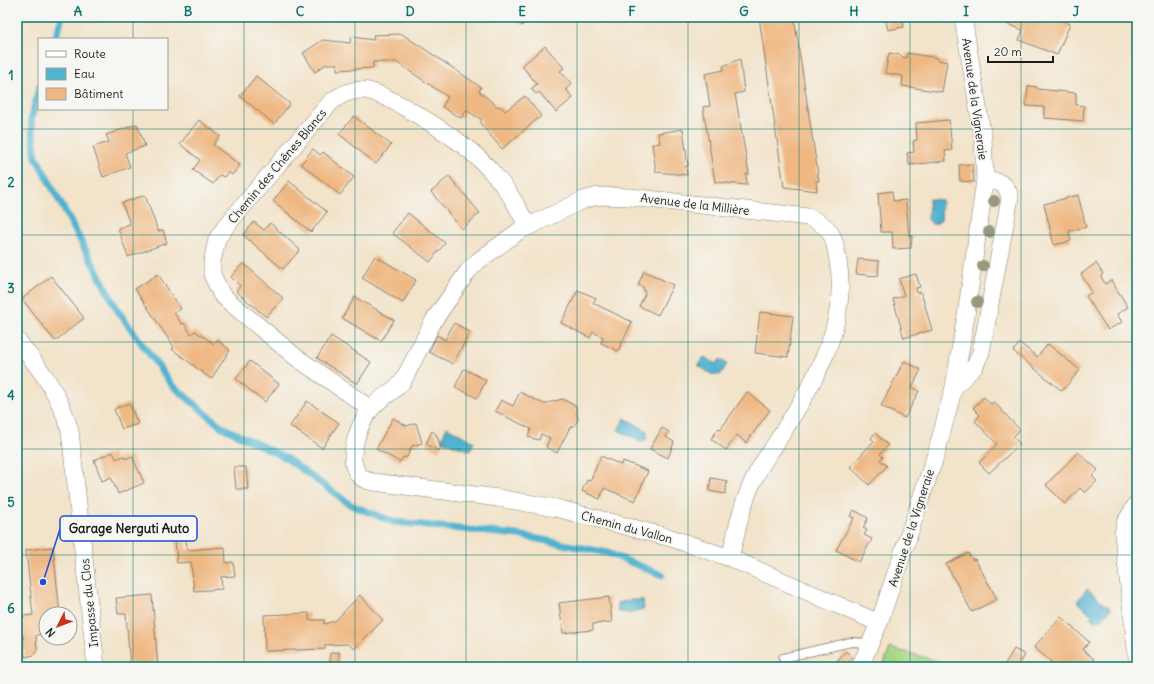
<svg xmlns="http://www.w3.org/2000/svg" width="1154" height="684" viewBox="0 0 1154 684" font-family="Delius,sans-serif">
<rect width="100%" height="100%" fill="#f6f6f2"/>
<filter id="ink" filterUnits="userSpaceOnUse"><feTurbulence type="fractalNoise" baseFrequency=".025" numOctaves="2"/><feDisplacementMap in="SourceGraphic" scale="8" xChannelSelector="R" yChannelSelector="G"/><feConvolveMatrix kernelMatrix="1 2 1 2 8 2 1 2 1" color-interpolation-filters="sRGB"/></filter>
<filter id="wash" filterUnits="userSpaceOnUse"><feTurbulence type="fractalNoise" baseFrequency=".012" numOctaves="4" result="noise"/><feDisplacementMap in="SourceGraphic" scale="16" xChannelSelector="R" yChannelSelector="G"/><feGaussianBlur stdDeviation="0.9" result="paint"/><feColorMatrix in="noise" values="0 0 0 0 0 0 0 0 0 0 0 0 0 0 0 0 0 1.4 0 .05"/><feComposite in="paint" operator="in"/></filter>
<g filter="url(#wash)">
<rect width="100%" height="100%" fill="#f2e3c9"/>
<path fill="#a5d583" stroke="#607850" d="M890 648 960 667H883Z"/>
<g fill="#51b3d0" stroke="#366876">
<path d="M929 199 942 200 941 220 936 224H932L928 219Z"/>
<path d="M704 357 717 364 720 359 727 364 720 375 711 374 698 365Z"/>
<path d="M625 418 647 431 646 440 641 442 618 430Z"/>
<path d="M447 427 474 442 470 451 441 440Z"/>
<path d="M1087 589 1111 609 1100 621 1098 620 1096 622 1090 617 1092 615 1077 601Z"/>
<path d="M630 600H643L644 609 629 613 618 612 617 603Z"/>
</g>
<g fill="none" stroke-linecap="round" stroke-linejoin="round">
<g stroke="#51b3d0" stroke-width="7">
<path d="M55 39 62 17"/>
<path d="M39 87 31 120 36 157 118 311 172 385 222 427 286 458 351 505 394 522 518 535 608 553 662 575"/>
</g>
</g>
<g id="blocks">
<g fill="#efb882">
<path d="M517 17H527L529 19 522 26 515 19Z"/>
<path d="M759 17H794L819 181H816L817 191 784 187Z"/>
<path d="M885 17H902L904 27 888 30Z"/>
<path d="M1010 17H1053L1070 24 1057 55 1019 40 1023 30 1007 24Z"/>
<path d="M402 34 481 87 479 91 498 107 500 106 505 111 525 96 541 116 502 149 480 123 482 120 466 110 461 118 442 107 448 97 396 62H373V68L337 70V64H326L315 72 303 53 323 40 350 43 351 37 374 40 373 35Z"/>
<path d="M545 46 564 68 560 71 572 84 566 89 573 98 556 112 539 92 536 94 531 89 537 84 522 66Z"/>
<path d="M889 53 901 55V57L906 58 907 53 938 58 937 60 947 62 942 92 902 86 903 76 885 73Z"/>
<path d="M740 59 744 92 735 94 749 174H746L747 185 715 182 703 107 710 106 705 74 724 70 723 66Z"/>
<path d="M256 76 290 104 274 124 240 96Z"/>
<path d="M1028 86 1037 87V89L1076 93V105L1084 106 1083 121 1044 118V107L1026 106Z"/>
<path d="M354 116 391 145 376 164 339 134Z"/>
<path d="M199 120 220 136 213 145 240 165 232 175 228 172 224 177 220 175 213 184 193 170 200 160 180 144Z"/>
<path d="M949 120 952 150 945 151 946 161 909 165 907 153 914 152 913 141 917 140 916 123Z"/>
<path d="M137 124 145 146 125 153 130 167 103 177 93 147 109 142 106 135Z"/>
<path d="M683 129 688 166H686L687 175 656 172 652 144 660 143 658 133Z"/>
<path d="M313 149 320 155 323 152 354 177 340 195 301 164Z"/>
<path d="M972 164 974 182 960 181 959 165Z"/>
<path d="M449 176 480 213 462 229 431 192Z"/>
<path d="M289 181 327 212 311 232 273 201Z"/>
<path d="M892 191 893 201 906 200 909 236H912L911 248 893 249 892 232H881L878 193Z"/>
<path d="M145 195 158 231 163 230 167 243 128 257 118 228 130 224 122 203Z"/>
<path d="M1078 195 1086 227 1069 231 1071 241 1054 245 1044 204Z"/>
<path d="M408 213 445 243 430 262 392 233Z"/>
<path d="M254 222 264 230 270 223 300 250 283 269 243 235Z"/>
<path d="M375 256 416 280 403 303 362 278Z"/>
<path d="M858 259 879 261 878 276 856 274Z"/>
<path d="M243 263 283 298 266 317 236 291 240 286 231 277Z"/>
<path d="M1096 263 1103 274 1101 276 1105 284 1111 280 1128 307 1117 314 1122 322 1108 330 1086 296 1092 292 1081 274Z"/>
<path d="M644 271 673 285 658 315 639 306 645 294 643 287 638 285Z"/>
<path d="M158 274 181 309 174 313 182 324 184 323 191 334 195 331 214 344 217 340 230 350 211 379 172 349 174 347 135 289Z"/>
<path d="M916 274 920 287 916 288 917 293 921 292 932 330 904 338 893 299 904 296 899 279Z"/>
<path d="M51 276 84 318 55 341 22 299Z"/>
<path d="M578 290 596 298 593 303 632 322 618 351 601 343 603 337 593 332 590 338 561 323Z"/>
<path d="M355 297 394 320 381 341 342 318Z"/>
<path d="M760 312 793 316 788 357 755 353Z"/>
<path d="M454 323 470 332 453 364 429 352 437 335 445 340Z"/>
<path d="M331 336 371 362 357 384 317 358Z"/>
<path d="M1020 343 1037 357 1048 344 1080 370 1062 391 1013 351Z"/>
<path d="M250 361 279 384 265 402 236 379Z"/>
<path d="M904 361 921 370 912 387 919 391 905 418 881 406Z"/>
<path d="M464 369 486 380 477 398 455 387Z"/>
<path d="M520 392 544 404 562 399 576 406 578 420 574 426 570 427 557 453 546 447 550 438 541 434 539 440 528 437 531 429 495 411 501 400 513 406Z"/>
<path d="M747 392 770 410 746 443 737 435 726 450 711 439 719 428 720 430Z"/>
<path d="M984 397 991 404 994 402 1020 430 1013 437 1020 444 989 473 979 463 997 444 975 421 980 415 973 408Z"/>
<path d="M307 401 339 423 322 448 290 426Z"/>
<path d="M129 403 138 424 122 429 114 409Z"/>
<path d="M393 418 407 426 416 423 422 443 412 446 407 457 402 458 400 462 376 449Z"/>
<path d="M662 428 669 432 666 437 674 442 668 458 650 449Z"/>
<path d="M432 431 436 434 441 447 439 451 426 444Z"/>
<path d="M875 433 888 445 880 454 883 457 880 460 887 466 869 485 850 467 874 441 871 438Z"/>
<path d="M113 452 116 459 124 456 125 459 132 456 144 483 118 494 111 477 102 481 94 460Z"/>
<path d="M1078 452 1098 470 1092 476 1097 481 1085 493 1080 488 1065 504 1046 485Z"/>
<path d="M601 456 621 465 623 461 648 471 635 501 604 488 600 499 582 491 587 480 590 481Z"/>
<path d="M234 467H246L248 489H236Z"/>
<path d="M711 478 727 481 725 494 709 491Z"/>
<path d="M854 510 868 518 863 528 867 530 864 535 872 539 859 562 836 550 854 518 850 516Z"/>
<path d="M186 539 187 550 225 547 226 563 233 562 235 576 221 577 222 589 194 591 191 562 177 563 175 540Z"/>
<path d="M53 547 60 614H46V634L36 635 37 650 34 655 25 657 23 635 17 636V617L33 615 26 550Z"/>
<path d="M968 553 973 560 975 559 997 599 972 612 946 564Z"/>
<path d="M152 595 158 667H130L126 614H118L116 598Z"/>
<path d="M360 595 383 620 354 649 348 644 325 645V649L265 651 264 615 309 613V620H324V624L335 621Z"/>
<path d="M609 597 612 622 593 624V630L563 633 559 603Z"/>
<path d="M1061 617 1089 642 1083 650 1094 659 1087 667H1057L1034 647Z"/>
<path d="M1014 649 1025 655 1018 667H1003Z"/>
<path d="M846 651 853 658 842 667 837 661Z"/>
<path d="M339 652V663L330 662V653Z"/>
</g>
</g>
</g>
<g filter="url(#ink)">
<use href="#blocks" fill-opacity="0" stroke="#878072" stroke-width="1"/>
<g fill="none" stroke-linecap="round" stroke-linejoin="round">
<g stroke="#878072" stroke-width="10">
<path id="service" d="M783 658 851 642 870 643"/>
</g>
<g stroke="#878072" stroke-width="18">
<g id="minor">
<path d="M17 340C41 370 60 394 70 431L96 667"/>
<path d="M954 387 975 366 981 352 1010 198C1007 183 999 181 985 180"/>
<path d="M371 409 297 358 233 305 221 294 212 274V262L217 239 226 226 331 102C340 95 349 90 361 90 382 89 451 135 469 150 479 158 489 168 497 178 510 192 519 210 528 227"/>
<path d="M1137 503 1125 523 1123 534 1137 657"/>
<path d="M730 558C737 530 742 502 755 477 762 462 773 449 781 435 813 383 850 325 838 261 834 237 833 227 808 217L630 197 598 196 583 200 519 231 478 261 468 271 434 320 403 381C394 392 379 398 370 410 359 425 344 460 360 476 363 480 369 481 374 482L498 498 556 508 671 538 730 558 879 623"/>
<path d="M860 667 879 623 936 454 954 387 966 315 985 180 983 138 963 17"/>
</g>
</g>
<use href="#service" stroke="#fff" stroke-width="8"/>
<use href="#minor" stroke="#fff" stroke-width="17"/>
</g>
<g fill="#97997e">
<circle cx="994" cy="201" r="6"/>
<circle cx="989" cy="232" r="6"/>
<circle cx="983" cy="266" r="6"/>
<circle cx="977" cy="302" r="6"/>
</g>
</g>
<path fill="none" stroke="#0f766e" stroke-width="1" stroke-opacity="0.55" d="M133 17V39M244 17V667M355 17V667M466 17V667M577 17V667M688 17V667M799 17V667M910 17V667M1021 17V667M133 109V667M17 129H1137M17 235H1137M17 342H1137M17 449H1137M17 555H1137"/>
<g text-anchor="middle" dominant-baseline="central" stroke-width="4" stroke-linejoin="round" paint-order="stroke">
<g font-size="12" fill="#1c1c1c" stroke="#f6f6f2">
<text transform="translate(975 99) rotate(82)">Avenue de la Vigneraie</text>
<text transform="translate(277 166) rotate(-50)">Chemin des Chênes Blancs</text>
<text transform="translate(695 204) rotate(7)">Avenue de la Millière</text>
<text transform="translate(627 527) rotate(15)">Chemin du Vallon</text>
<text transform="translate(911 528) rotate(-72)">Avenue de la Vigneraie</text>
<text transform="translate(89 603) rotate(-96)">Impasse du Clos</text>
</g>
</g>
<path fill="none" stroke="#1d4ed8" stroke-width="1.5" d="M43 582L60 529"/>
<circle fill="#1d4ed8" stroke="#f6f6f2" stroke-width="1.5" cx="43" cy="582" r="4"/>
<rect fill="#f6f6f2" stroke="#1d4ed8" stroke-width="1.5" x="60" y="516" width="137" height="25" rx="4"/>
<g font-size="13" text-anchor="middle" font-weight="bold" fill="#1c1c1c">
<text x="129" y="533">Garage Nerguti Auto</text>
</g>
<rect width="1154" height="684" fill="none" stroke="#f6f6f2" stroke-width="44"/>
<rect x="38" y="38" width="130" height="72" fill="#f6f6f2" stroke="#9f9f9c"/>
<rect x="46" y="51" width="20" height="6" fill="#ffffff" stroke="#9f9f9c"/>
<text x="74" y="58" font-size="12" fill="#1c1c1c">Route</text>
<rect x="46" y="68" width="20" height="12" fill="#51b3d0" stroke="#9f9f9c"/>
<text x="74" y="78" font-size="12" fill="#1c1c1c">Eau</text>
<rect x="46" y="88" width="20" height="12" fill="#efb882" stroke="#9f9f9c"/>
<text x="74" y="98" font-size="12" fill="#1c1c1c">Bâtiment</text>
<g transform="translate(58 626) rotate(228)"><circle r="19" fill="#f6f6f2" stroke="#9f9f9c"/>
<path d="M0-3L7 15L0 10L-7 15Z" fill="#c8321e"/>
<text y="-6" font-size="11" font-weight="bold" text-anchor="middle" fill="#1c1c1c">N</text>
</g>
<path d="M988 56v6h65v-6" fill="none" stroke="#1c1c1c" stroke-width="2"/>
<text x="994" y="56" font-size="12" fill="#1c1c1c" stroke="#f6f6f2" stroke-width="3" paint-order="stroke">20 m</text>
<rect x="22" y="22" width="1110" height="640" fill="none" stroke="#0f766e" stroke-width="1.5"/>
<g font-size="13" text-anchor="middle" font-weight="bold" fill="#0f766e">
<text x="78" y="16">A</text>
<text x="188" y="16">B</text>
<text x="300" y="16">C</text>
<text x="410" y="16">D</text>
<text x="522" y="16">E</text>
<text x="632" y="16">F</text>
<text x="744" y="16">G</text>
<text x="854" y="16">H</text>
<text x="966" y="16">I</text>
<text x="1076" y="16">J</text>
<text x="11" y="80">1</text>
<text x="11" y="187">2</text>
<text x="11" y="293">3</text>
<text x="11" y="400">4</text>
<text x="11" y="507">5</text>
<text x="11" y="613">6</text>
</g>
</svg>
